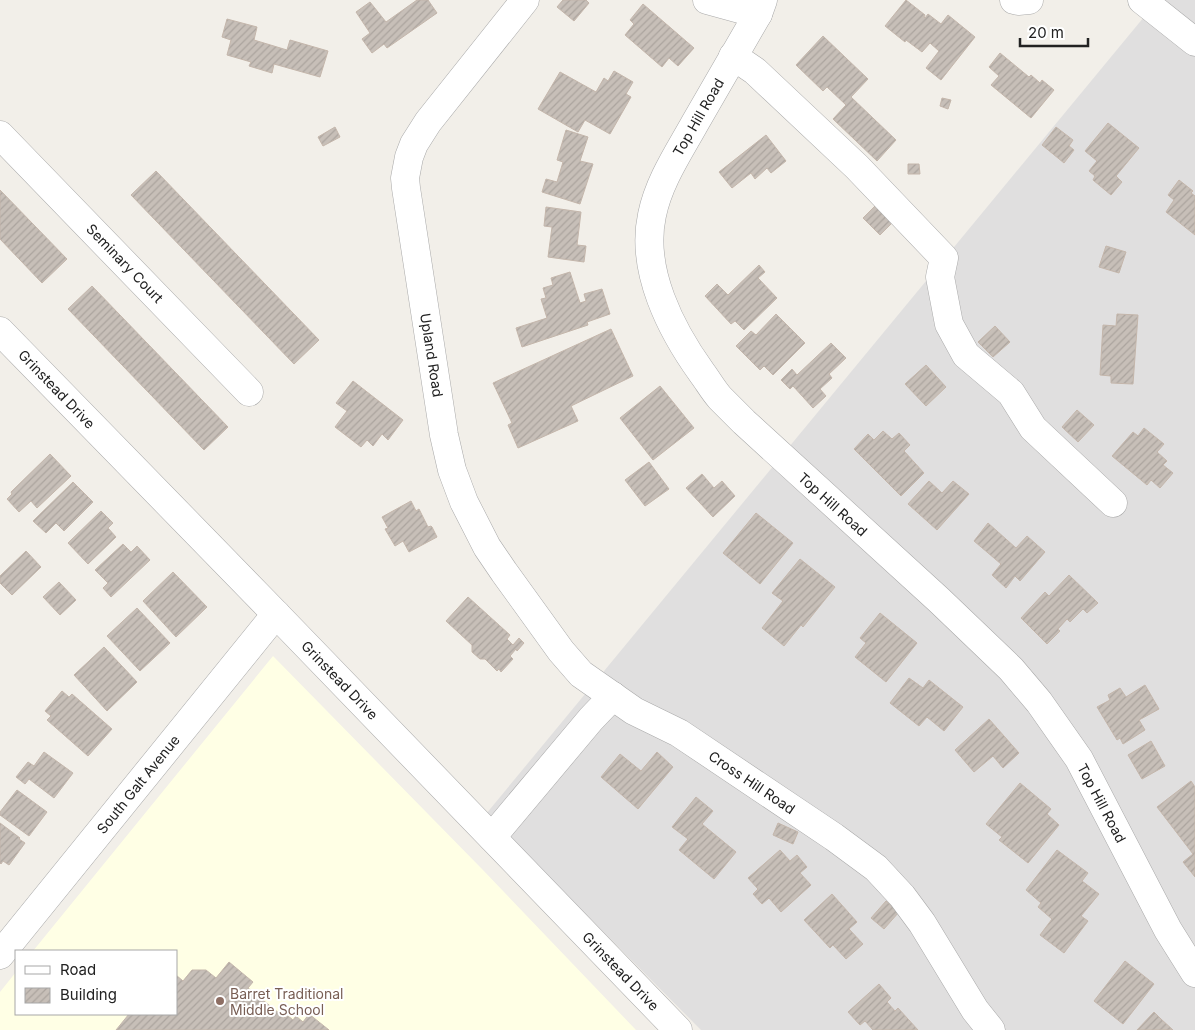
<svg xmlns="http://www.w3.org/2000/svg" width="1195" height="1030" viewBox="0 0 1195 1030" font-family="Inter,sans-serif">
<defs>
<pattern id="building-hatch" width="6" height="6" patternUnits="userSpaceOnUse" patternTransform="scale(1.25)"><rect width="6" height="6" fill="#c7bfb8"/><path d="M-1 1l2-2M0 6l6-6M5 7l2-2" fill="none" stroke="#aba49e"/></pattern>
</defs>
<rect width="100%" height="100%" fill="#f2efe9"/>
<path fill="#e0dfdf" d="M1158 0H1195V1030H701L486 814Z"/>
<path fill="#ffffe5" d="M273 656 482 869 636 1030H0V992L16 972V1014H176V951H33Z"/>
<g fill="url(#building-hatch)" stroke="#c4b6ab">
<path d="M417 0H428L437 13 387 48 384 44 372 53 362 39 370 33 356 12 370 2 386 22Z"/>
<path d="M563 0H586L589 3 574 21 557 7Z"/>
<path d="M906 0 925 15 924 17 925 18 928 14 941 24 948 15 975 37 941 80 926 68 939 51 930 43 922 52 906 40 905 42 885 26Z"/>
<path d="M643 4 694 48 678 66 669 58 662 67 625 35 634 24 630 20Z"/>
<path d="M227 19 257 27 254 40 287 50 290 40 328 51 320 77 274 64 272 73 249 66 251 62 227 55 231 40 222 37Z"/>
<path d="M823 36 868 79 851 97 896 140 877 161 833 119 846 105 827 87 823 91 796 65Z"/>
<path d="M1000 53 1029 77 1031 75 1040 83 1042 80 1054 90 1031 118 991 85 999 76 989 67Z"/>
<path d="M614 71 633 82 626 94 631 97 610 134 585 120 578 132 538 109 560 72 596 92 604 78 608 81Z"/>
<path d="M942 98 951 100 948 109 940 106Z"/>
<path d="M1108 123 1139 148 1116 176 1122 182 1111 195 1093 180 1095 176 1089 171 1097 161 1085 151Z"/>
<path d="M335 127 340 137 323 146 318 137Z"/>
<path d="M1056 127 1073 140 1069 146 1074 150 1064 163 1042 145Z"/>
<path d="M566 130 588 137 580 161 593 164 580 204 542 192 546 179 557 182 563 162 557 160Z"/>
<path d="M766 135 786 161 771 173 767 168 755 179 751 173 732 188 719 172Z"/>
<path d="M908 164H919L920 174H908Z"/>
<path d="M156 171 319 340 294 364 131 195Z"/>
<path d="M1179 180 1193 191 1191 193 1195 196V235L1166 212 1174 200 1168 195Z"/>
<path d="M0 190 67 259 42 283 0 239Z"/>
<path d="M880 201 897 218 880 235 863 218Z"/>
<path d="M546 207 581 212 577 245 586 246 584 262 548 257 552 227 544 226Z"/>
<path d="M1106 246 1126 252 1119 273 1099 267Z"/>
<path d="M759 265 765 272 758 278 777 298 744 330 735 321 731 324 705 296 717 284 728 295Z"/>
<path d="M570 272 580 303 586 301 584 294 602 289 610 314 587 322 588 325 522 347 516 328 547 318 541 299 546 298 543 288 553 285 551 278Z"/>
<path d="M92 286 228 427 204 450 68 309Z"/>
<path d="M776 314 805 343 773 375 764 366 760 370 736 346 751 331 756 335Z"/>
<path d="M1117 314 1138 315 1133 384 1111 383V376L1100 375 1103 325 1116 326Z"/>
<path d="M995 326 1010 342 993 357 978 342Z"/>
<path d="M611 329 633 376 571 406 578 421 518 448 508 425 512 423 493 383Z"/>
<path d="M831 343 846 358 829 374 832 378 820 389 826 396 813 408 793 386 790 389 781 380 792 369 797 375Z"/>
<path d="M926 365 946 387 926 406 905 384Z"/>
<path d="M353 381 403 420 388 440 382 434 373 446 367 440 361 447 335 427 347 411 336 403Z"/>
<path d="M660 386 694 428 653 460 620 418Z"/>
<path d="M1077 410 1094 425 1078 442 1062 427Z"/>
<path d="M1144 428 1164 444 1157 452 1167 461 1163 465 1173 473 1160 488 1151 480 1147 485 1112 456 1133 432 1138 436Z"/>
<path d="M883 431 892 439 899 433 910 445 904 451 924 473 901 496 854 449 868 434 874 440Z"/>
<path d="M50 454 71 476 37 508 31 501 19 512 7 499 12 494 11 492Z"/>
<path d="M649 462 669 489 645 506 625 480Z"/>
<path d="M702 474 714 488 722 481 735 496 713 517 686 488Z"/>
<path d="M929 481 942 493 953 481 969 494 937 530 908 504Z"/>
<path d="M73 482 93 502 64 531 56 523 46 533 33 521Z"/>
<path d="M411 501 416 511 419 509 428 527 431 526 432 527 437 537 409 552 403 541 395 546 385 529 388 528 382 517Z"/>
<path d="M101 511 113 523 108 528 116 537 88 564 68 543Z"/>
<path d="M756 513 793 543 760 584 723 553Z"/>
<path d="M988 523 1016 548 1027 536 1045 552 1020 581 1015 576 1006 588 992 575 1001 564 974 541Z"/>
<path d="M123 544 131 552 137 546 150 560 111 597 103 588 108 583 95 570Z"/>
<path d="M26 551 41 567 12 595 0 583V576Z"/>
<path d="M800 559 835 587 803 627 801 625 784 646 762 628 783 601 772 593Z"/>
<path d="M173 572 207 607 176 637 143 601Z"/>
<path d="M1069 575 1098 603 1087 613 1083 609 1070 622 1067 619 1058 629 1060 631 1047 644 1021 618 1045 592 1049 596Z"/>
<path d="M59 582 76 600 60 615 43 597Z"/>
<path d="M468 597 510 635 507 639 513 645 519 638 524 643 517 651 516 649 510 656 513 659 501 672 499 669 497 671 485 659H480L472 652V645L446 621Z"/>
<path d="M137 608 170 643 140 671 107 636Z"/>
<path d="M880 613 917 643 886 682 855 657 866 643 860 638Z"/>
<path d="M104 647 137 682 107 711 74 675Z"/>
<path d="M909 678 923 688 929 680 963 707 944 731 927 717 919 726 890 703Z"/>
<path d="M1145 685 1159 709 1139 720 1145 730 1123 744 1120 738 1117 740 1097 707 1110 700 1108 695 1120 688 1126 697Z"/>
<path d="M62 691 69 697 72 694 112 729 88 756 47 720 51 716 45 711Z"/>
<path d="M989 719 1019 753 1003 768 993 756 974 772 955 750Z"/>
<path d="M1151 741 1165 766 1142 779 1128 755Z"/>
<path d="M44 752 73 773 54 798 29 779 25 784 16 777 28 762 34 766Z"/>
<path d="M657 752 673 767 638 809 601 777 620 754 641 771Z"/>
<path d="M1191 781 1195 787V877L1183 862 1193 854 1157 807Z"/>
<path d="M1020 783 1051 809 1047 814 1059 825 1028 863 999 840 1002 837 986 824Z"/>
<path d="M17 790 47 812 29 836 0 815V812Z"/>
<path d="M696 797 713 811 702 824 736 852 714 879 679 850 688 839 672 827Z"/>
<path d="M0 823 20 838 19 839 25 843 9 865 3 861 1 864 0 863Z"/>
<path d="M778 823 798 832 793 844 773 835Z"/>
<path d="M780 850 790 861 797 855 807 867 800 873 811 885 781 912 769 898 762 904 753 894 758 889 748 878Z"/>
<path d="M1057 850 1088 873 1082 881 1099 894 1081 916 1088 921 1064 953 1040 935 1052 919 1038 907 1041 903 1026 890Z"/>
<path d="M832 894 857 922 849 929 863 944 846 959 833 945 830 948 804 920Z"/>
<path d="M886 901 899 912 884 929 871 918Z"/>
<path d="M1125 961 1154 984 1123 1024 1094 1001Z"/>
<path d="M229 962 253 982 248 988 285 1018 287 1015 293 1020 296 1016 303 1022 309 1014 329 1030H116L129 1014H176V975L183 981 192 970H206L216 978Z"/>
<path d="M879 984 891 998 887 1002 895 1011 898 1008 918 1030H873L865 1021 860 1025 848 1012Z"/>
<path d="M1154 1012 1161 1019 1173 1030H1137Z"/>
</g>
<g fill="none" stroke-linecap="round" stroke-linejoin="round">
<g stroke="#a9a9a9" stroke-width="29">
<g id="minor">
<path d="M525 0 428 122 414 144 409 157 405 178 406 188 444 435 452 470 464 502 487 547 504 572 561 651 581 674 634 711 679 733 834 837 876 868 902 896 922 923 975 1010 991 1030"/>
<path d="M707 0 758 14"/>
<path d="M763 0 758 14C737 50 716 86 695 123 679 152 659 181 652 215 640 270 671 330 702 373 708 381 713 390 720 398 728 406 736 414 744 422L939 600 1011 669 1039 702 1079 759 1168 930 1195 973"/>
<path d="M1014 0 1018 1 1029 0"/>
<path d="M1142 0 1195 42"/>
<path d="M733 56 755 71 857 167 944 258 940 277 949 324 966 355 1011 393 1033 428 1113 503"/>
<path d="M0 135 249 392"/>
<path d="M0 331 276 614 678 1030"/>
<path d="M492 837 591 719 613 696"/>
<path d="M0 955 276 614"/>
</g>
</g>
<use href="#minor" stroke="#fff" stroke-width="28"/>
</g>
<circle fill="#8d6e63" stroke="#fff" stroke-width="2" cx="220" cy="1001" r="5"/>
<g text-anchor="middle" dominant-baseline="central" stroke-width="4" stroke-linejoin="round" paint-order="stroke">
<g font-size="14" fill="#222" stroke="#fff">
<text transform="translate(698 117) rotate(-60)">Top Hill Road</text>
<text transform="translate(125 263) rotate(46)">Seminary Court</text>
<text transform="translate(432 355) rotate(81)">Upland Road</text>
<text transform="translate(57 389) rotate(46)">Grinstead Drive</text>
<text transform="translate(833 504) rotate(42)">Top Hill Road</text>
<text transform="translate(340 680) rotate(46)">Grinstead Drive</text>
<text transform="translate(752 782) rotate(34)">Cross Hill Road</text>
<text transform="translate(138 784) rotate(-51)">South Galt Avenue</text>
<text transform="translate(1102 803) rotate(62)">Top Hill Road</text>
<text transform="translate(621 971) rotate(46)">Grinstead Drive</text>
</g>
<g font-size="14" fill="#785e54" stroke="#fff" text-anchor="start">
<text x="230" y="993">Barret Traditional<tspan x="230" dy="16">Middle School</tspan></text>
</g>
</g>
<rect x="15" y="950" width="162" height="65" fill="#ffffff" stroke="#a7a7a7"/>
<rect x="25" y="966" width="25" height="8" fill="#ffffff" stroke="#a7a7a7"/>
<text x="60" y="975" font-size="15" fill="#222222">Road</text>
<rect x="25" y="988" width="25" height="15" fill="url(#building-hatch)" stroke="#a7a7a7"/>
<text x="60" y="1000" font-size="15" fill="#222222">Building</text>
<path d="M1020 38v8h68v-8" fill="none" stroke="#222222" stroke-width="2.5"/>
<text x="1028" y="38" font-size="15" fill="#222222" stroke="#ffffff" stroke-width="4" paint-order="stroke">20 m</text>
</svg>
